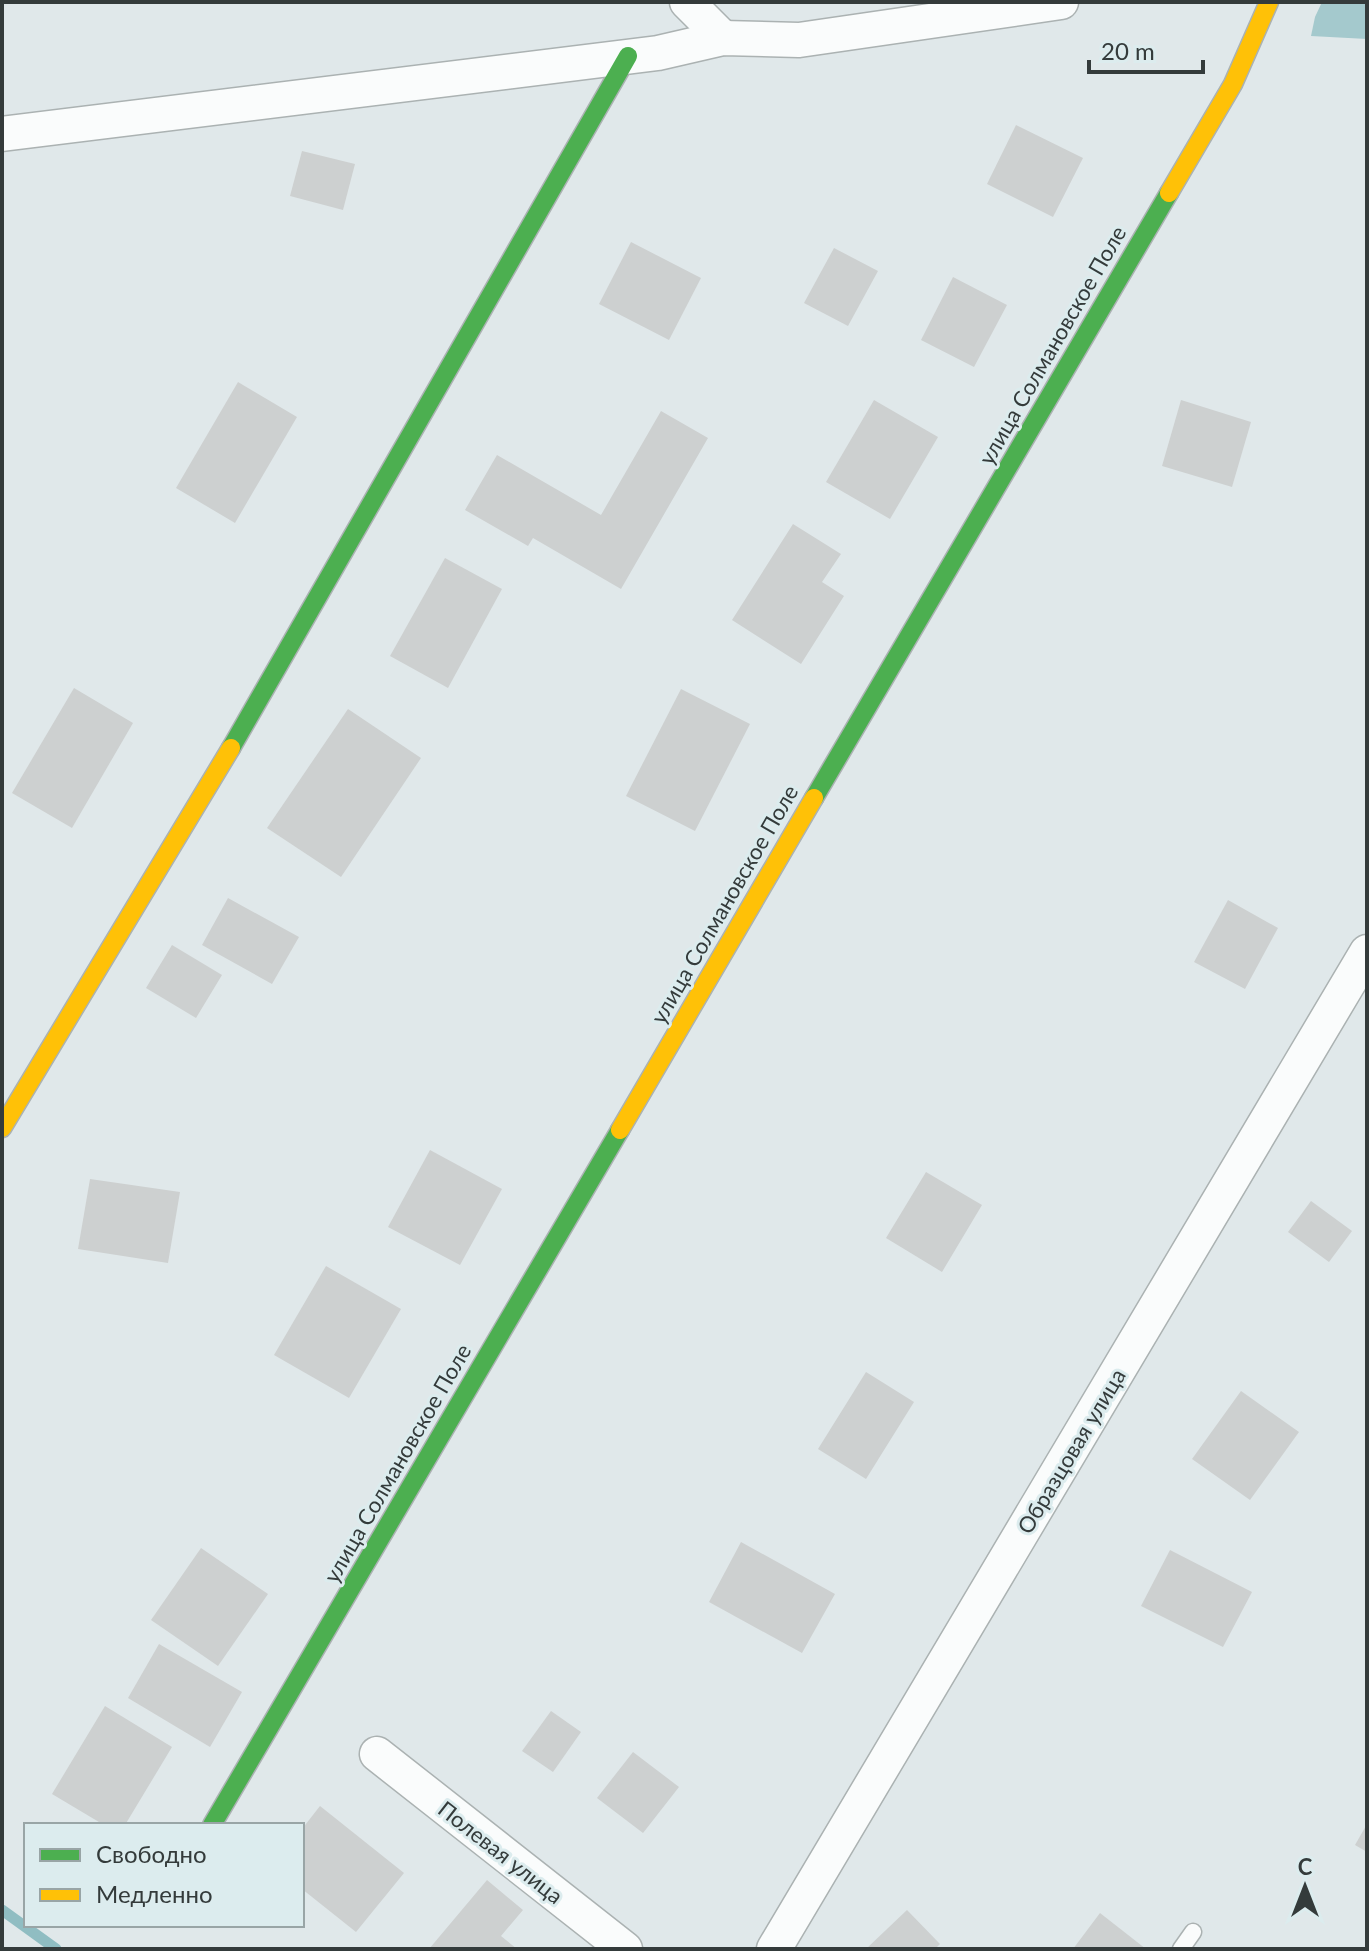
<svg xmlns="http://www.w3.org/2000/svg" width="1369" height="1951" viewBox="0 0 1369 1951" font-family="Lato,sans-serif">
<rect width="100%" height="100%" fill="#e0e8ea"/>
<path fill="#a4c9cd" d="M1322 2H1367V39L1311 36 1315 17Z"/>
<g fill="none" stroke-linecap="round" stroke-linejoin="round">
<path stroke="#90bdc2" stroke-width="11" d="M2 1910 56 1949"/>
</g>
<g fill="#cdd0d0">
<path d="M1016 125 1083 158 1053 217 987 184Z"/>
<path d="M302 151 355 164 343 210 290 196Z"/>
<path d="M631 242 701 278 669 340 599 304Z"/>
<path d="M834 248 878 271 848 326 804 303Z"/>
<path d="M953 277 1007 305 974 367 921 340Z"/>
<path d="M238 382 297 417 235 523 176 488Z"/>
<path d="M874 400 938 437 890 519 826 482Z"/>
<path d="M1181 400 1251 422 1232 487 1162 466Z"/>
<path d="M661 411 708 438 621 589 533 538 528 546 465 510 497 455 601 515Z"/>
<path d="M793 524 841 554 822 582 844 596 801 664 732 620Z"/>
<path d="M445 558 502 589 448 688 390 656Z"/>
<path d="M74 688 133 723 72 828 12 793Z"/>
<path d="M681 689 750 724 695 831 626 796Z"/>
<path d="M348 709 421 758 341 877 267 828Z"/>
<path d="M228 898 299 937 272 984 202 945Z"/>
<path d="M1228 900 1278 928 1245 989 1194 962Z"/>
<path d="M172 945 222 975 196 1018 146 988Z"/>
<path d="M430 1150 502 1189 460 1265 388 1227Z"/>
<path d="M926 1172 982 1205 942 1272 886 1238Z"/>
<path d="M90 1179 180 1192 168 1263 78 1249Z"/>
<path d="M1311 1201 1352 1231 1329 1262 1288 1232Z"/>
<path d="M326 1266 401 1309 349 1398 274 1355Z"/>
<path d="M866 1372 914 1402 866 1479 818 1449Z"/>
<path d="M1241 1391 1299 1432 1250 1500 1192 1459Z"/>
<path d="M741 1542 835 1594 802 1653 709 1602Z"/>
<path d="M201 1548 268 1594 218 1666 151 1620Z"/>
<path d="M1170 1550 1252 1592 1223 1647 1141 1606Z"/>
<path d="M159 1644 242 1692 210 1747 128 1698Z"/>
<path d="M105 1706 172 1747 125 1825H104L52 1794Z"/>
<path d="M551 1711 581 1732 553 1772 522 1751Z"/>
<path d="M633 1752 679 1787 643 1833 597 1798Z"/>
<path d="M320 1806 404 1873 356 1932 302 1889V1829Z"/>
<path d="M1367 1824V1852L1355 1845Z"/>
<path d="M487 1880 523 1910 501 1936 517 1949H429Z"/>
<path d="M907 1910 940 1944 935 1949H866Z"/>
<path d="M1100 1913 1146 1949H1073Z"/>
</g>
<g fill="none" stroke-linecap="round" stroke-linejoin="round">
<g stroke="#abb2b2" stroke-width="19">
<path id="lane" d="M1181 1949 1193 1932"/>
</g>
<g stroke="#abb2b2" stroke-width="37">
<g id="street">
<path d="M687 2 723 38"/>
<path d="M2 134 658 53 723 38 799 40 1061 2"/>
<path d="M377 1754 625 1949"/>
<path d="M774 1949 1367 952"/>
</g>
</g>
<g stroke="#abb2b2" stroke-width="21">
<g id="fast">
<path d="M231 748 628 56"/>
<path d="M814 798 1169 193"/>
<path d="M212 1825 620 1130"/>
</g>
</g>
<g stroke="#abb2b2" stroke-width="21">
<g id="slow">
<path d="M1169 193 1233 84 1269 2"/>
<path d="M2 1128 231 748"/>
<path d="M620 1130 814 798"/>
</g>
</g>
<use href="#lane" stroke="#fafcfc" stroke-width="16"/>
<use href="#street" stroke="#fafcfc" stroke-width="34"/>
<use href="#fast" stroke="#4caf50" stroke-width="18"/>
<use href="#slow" stroke="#ffc107" stroke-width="18"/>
</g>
<g text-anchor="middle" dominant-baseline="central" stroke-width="6" stroke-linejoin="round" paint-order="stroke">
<g font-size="22" fill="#343b3b" stroke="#dcecee">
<text transform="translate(1052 345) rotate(-60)">улица Солмановское Поле</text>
<text transform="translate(724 904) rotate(-60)">улица Солмановское Поле</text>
<text transform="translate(1071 1451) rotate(-59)">Образцовая улица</text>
<text transform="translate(397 1463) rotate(-60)">улица Солмановское Поле</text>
<text transform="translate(501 1852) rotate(38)">Полевая улица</text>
</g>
</g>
<rect width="1369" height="1951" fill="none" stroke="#343b3b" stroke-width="8"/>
<rect x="24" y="1823" width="280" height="104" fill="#dcecee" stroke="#99a5a6" stroke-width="2"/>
<rect x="40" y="1849" width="40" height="12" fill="#4caf50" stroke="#99a5a6" stroke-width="2"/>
<text x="96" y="1863" font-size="24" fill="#343b3b">Свободно</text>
<rect x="40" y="1889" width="40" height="12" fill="#ffc107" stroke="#99a5a6" stroke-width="2"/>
<text x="96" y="1903" font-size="24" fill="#343b3b">Медленно</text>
<g transform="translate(1305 1887)" stroke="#dcecee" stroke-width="6" paint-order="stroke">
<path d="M0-6L14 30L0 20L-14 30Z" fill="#343b3b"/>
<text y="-12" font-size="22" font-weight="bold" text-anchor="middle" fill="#343b3b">С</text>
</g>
<path d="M1089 60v12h114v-12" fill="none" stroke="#343b3b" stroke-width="4"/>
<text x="1101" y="60" font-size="24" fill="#343b3b" stroke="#dcecee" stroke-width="6" paint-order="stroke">20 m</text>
</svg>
